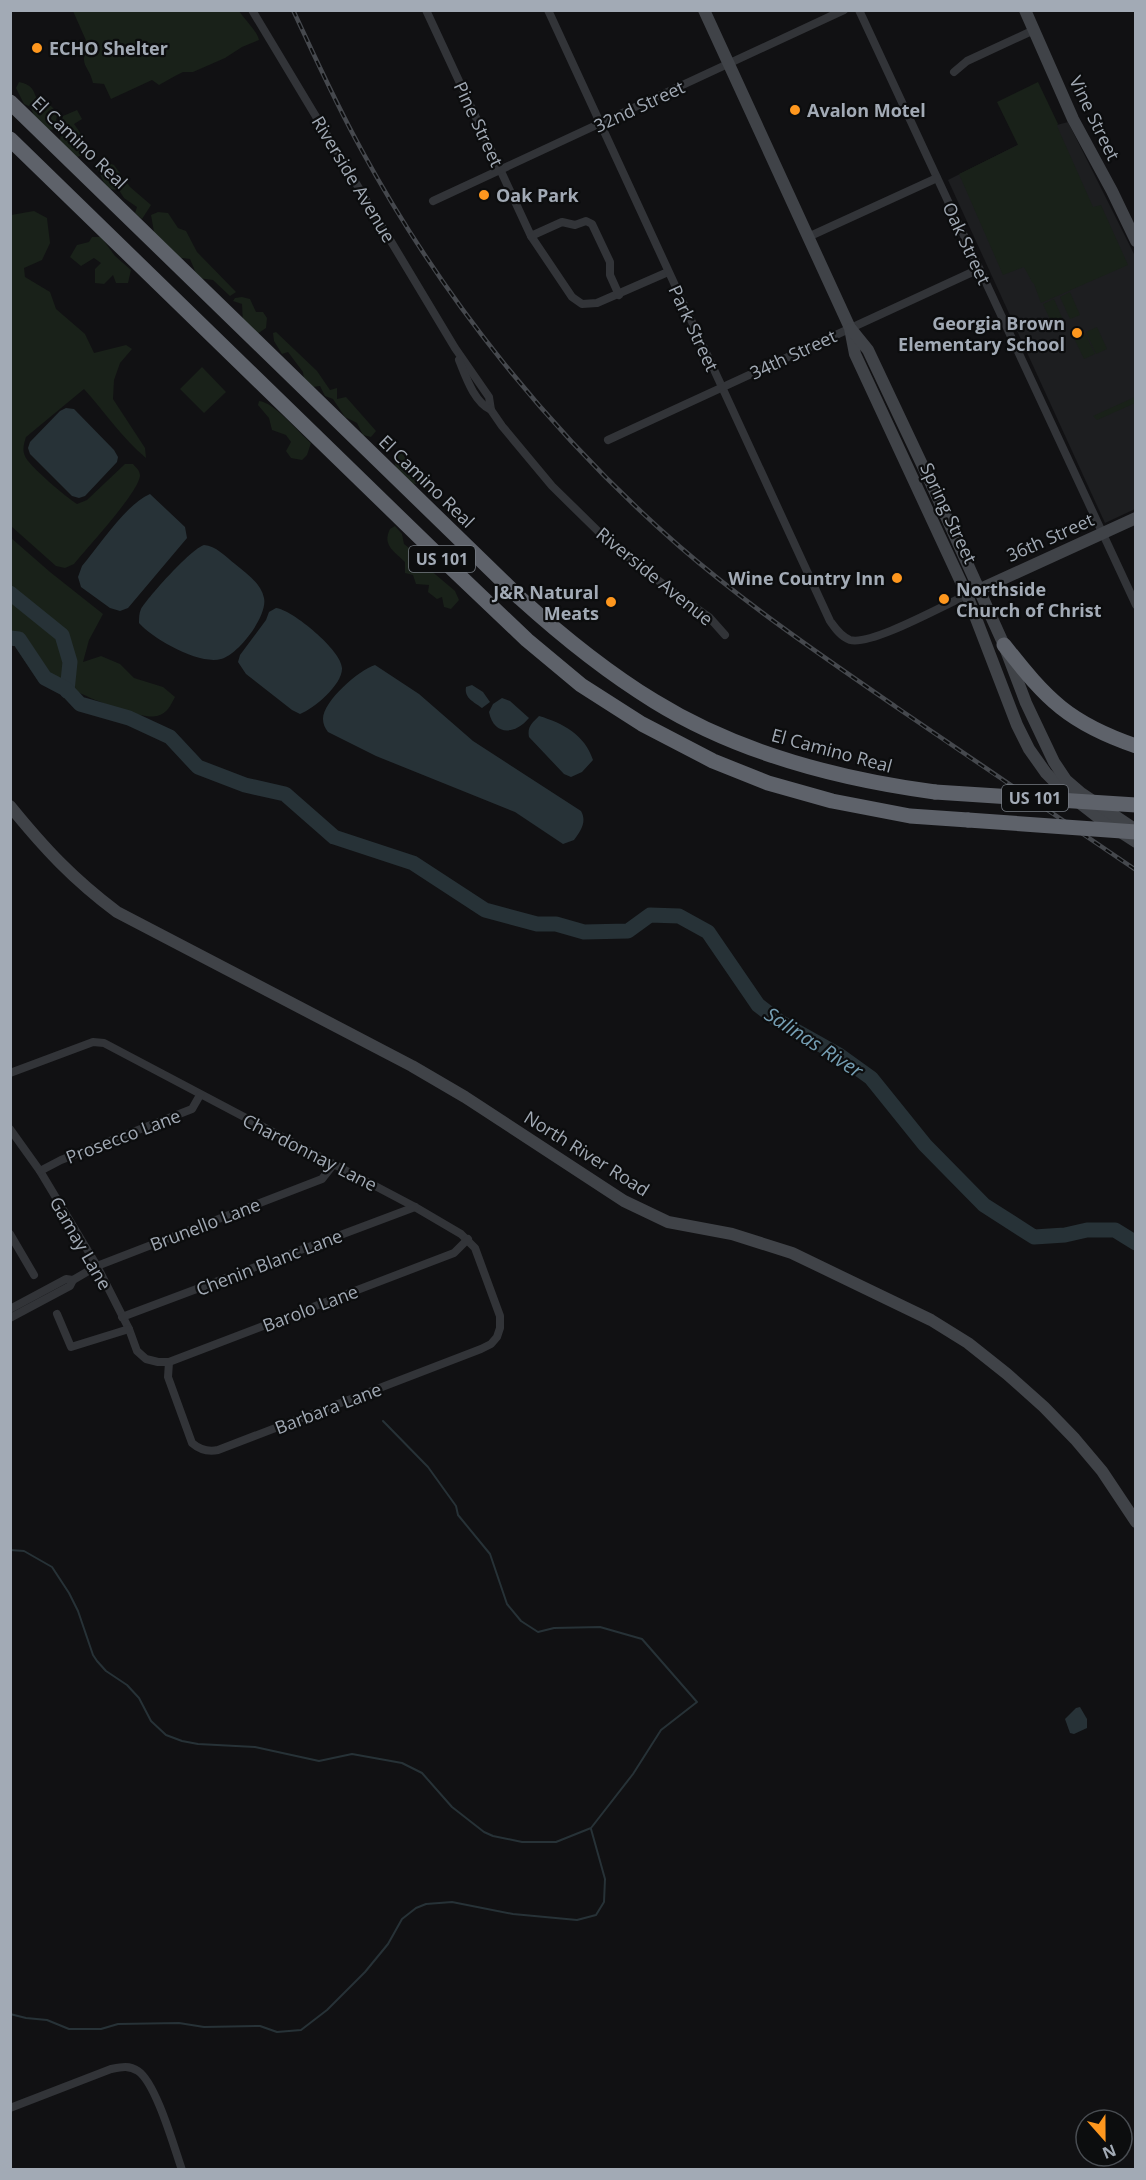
<svg xmlns="http://www.w3.org/2000/svg" width="1146" height="2180" viewBox="0 0 1146 2180" font-family="'Open Sans',sans-serif">
<rect width="100%" height="100%" fill="#111113"/>
<path fill="#1d1e20" d="M1068 122 1135 256V509L1105 523 948 180 1057 125Z"/>
<g fill="#192119">
<path d="M73 11H239C245 20 257 31 259 40L242 47 225 58 193 72H183L175 76 159 85 152 80 111 99 104 84 93 83C89 65 78 66 88 45Z"/>
<path d="M19 82C43 87 27 102 51 106L58 113 56 120 61 122 63 116 77 110 82 119 74 124C81 133 86 142 85 154L77 157 59 145 61 134 57 129 48 130 34 116 31 107 24 104 16 88Z"/>
<path d="M1038 82 1058 124 1057 126 1093 207 1101 205 1128 265 1041 303 1034 284 1032 282 1024 267 1003 275 959 174 1018 145 997 102Z"/>
<path d="M103 161 114 165 130 187 151 205 142 219 135 213 137 207 124 198 119 190 107 189 96 166Z"/>
<path d="M34 211 47 218 50 243 42 260 24 268 25 277 50 292 56 309 85 334 94 353 126 345 132 349 120 363 114 380 113 399 145 448 146 458C122 438 105 412 84 389L26 437C24 443 22 450 25 456 28 465 67 498 77 504L87 500 125 464H133C136 468 140 470 140 476 138 493 87 548 74 564L65 568 56 566 11 526V215Z"/>
<path d="M158 212 168 213 178 228 186 231 197 252 236 292 230 296 213 280 198 278 190 259 174 257 155 237 151 215Z"/>
<path d="M92 237H101L115 256 131 270 128 283H116L113 275 104 284 95 283V269L101 263 94 258 81 266 70 257 77 245 89 242Z"/>
<path d="M1070 292 1080 315 1070 319 1060 297Z"/>
<path d="M242 297 250 299 256 312H263L267 318 266 328 257 334 243 324 242 304 233 301 235 298Z"/>
<path d="M1054 299 1064 322 1053 326 1043 304Z"/>
<path d="M1097 327 1107 349 1096 354 1086 332Z"/>
<path d="M276 332 317 371 330 390 337 388V399L346 397 376 431 371 437 363 435 357 423 345 417 333 399 325 396 320 386 313 387 304 379 303 372 288 352 282 354 274 341 273 333Z"/>
<path d="M1085 333 1095 354 1084 359 1074 338Z"/>
<path d="M202 367 226 392 204 413 180 389Z"/>
<path d="M1135 397V403L1097 420 1093 416Z"/>
<path d="M259 401C274 402 298 432 311 443L307 455 302 460 291 458 286 451 291 442 286 435 272 430 269 418 258 405Z"/>
<path d="M398 450 423 471 421 479 417 484 404 483 395 465 394 456Z"/>
<path d="M395 526 402 534 404 544 423 559 429 569 455 591 459 600 451 609 444 607 442 597 437 599 428 592 429 585 416 584 413 575 405 573V562C394 551 382 545 390 529Z"/>
<path d="M11 538 50 572 103 614 89 640 83 662 101 656 120 664 134 678 163 687 175 697C170 706 168 713 157 716 139 721 59 687 46 673 36 662 28 647 19 635L11 633Z"/>
</g>
<g fill="#273237">
<path d="M66 408 74 409 114 450 118 457 117 462 85 496 79 498 72 496 30 454 28 448 30 442 60 411Z"/>
<path d="M150 494 185 527 187 538 128 608 120 611 110 608 81 587 78 577 82 566C100 545 126 504 150 494Z"/>
<path d="M204 545C216 546 225 556 235 564 246 573 261 583 264 598 268 616 238 655 221 659 199 665 153 639 139 623 139 618 139 613 141 609 149 596 191 549 204 545Z"/>
<path d="M276 608C293 610 342 651 342 668 343 684 314 709 300 714L292 710 246 674 238 662 240 655 266 620 269 612Z"/>
<path d="M375 665 419 694 473 741 581 811C587 822 581 830 574 840L563 844 515 812 376 756 328 732C325 728 323 724 323 719 323 701 359 670 375 665Z"/>
<path d="M472 685 483 692 490 702 482 708C474 702 464 698 466 687Z"/>
<path d="M502 698 510 701 529 718C516 734 494 737 489 712L493 704Z"/>
<path d="M539 716C563 723 585 735 593 760L582 772 571 777 564 774 529 737C527 727 532 723 539 716Z"/>
<path d="M1080 1707 1087 1719V1728L1074 1734 1070 1733 1065 1719 1076 1708Z"/>
</g>
<g fill="none" stroke-linecap="round" stroke-linejoin="round">
<g stroke="#273237" stroke-width="2">
<path d="M10 1550 24 1551 52 1567 69 1593 78 1611 93 1655 97 1661 106 1671 127 1685 139 1698 151 1721 166 1735 182 1741 198 1744 255 1747 319 1761 352 1754 402 1763 422 1773 452 1807 484 1832 493 1836 522 1842H556L591 1828 633 1774 661 1730 697 1702 642 1639 600 1627 554 1628 538 1632 521 1621 507 1604 490 1554 458 1515 456 1506 428 1467 383 1421"/>
<path d="M10 2014 26 2018 47 2020 69 2029H101L118 2024 179 2023 204 2027 260 2026 277 2032 301 2030 327 2010 365 1972 388 1944 402 1919 416 1908 426 1904 452 1902 513 1914 577 1920 596 1915 604 1902 605 1879 591 1829"/>
</g>
<g stroke="#273237" stroke-width="15">
<path d="M10 593 62 635 70 662 67 691"/>
<path d="M10 638 19 639 45 678 66 689 80 704 129 718 170 737 198 767 245 785 285 794 334 837 413 863 485 910 537 924H556L584 932 628 931 650 915 679 916 708 932 758 1005 780 1022 839 1055 871 1078 925 1145 984 1205 1034 1237 1065 1235 1087 1230H1115L1136 1243"/>
</g>
<g stroke="#323438" stroke-width="8">
<path d="M252 10 455 348 489 397 491 410 502 426 552 486 608 541 673 592 709 617 725 635"/>
<path d="M426 10 531 236 572 297 582 304 597 303 668 272"/>
<path d="M548 10 830 621C835 628 841 637 850 640 871 646 944 605 967 595"/>
<path d="M859 10 1136 605"/>
<path d="M954 72 967 61 1034 30"/>
<path d="M433 201 844 10"/>
<path d="M531 236 562 222 575 225 586 221 592 224 610 262V275L619 295"/>
<path d="M808 237 937 178"/>
<path d="M459 360C466 377 474 402 491 410"/>
<path d="M608 440 979 269"/>
<path d="M10 1073 93 1042 104 1043 415 1207 461 1234 475 1248 500 1316V1328L497 1337 491 1344 481 1349 218 1450C208 1452 200 1450 192 1443L168 1377 169 1362"/>
<path d="M10 1129 40 1171 97 1266 129 1329 137 1351 146 1359 158 1362H169L454 1253 468 1239"/>
<path d="M40 1171 61 1160 192 1109 200 1095"/>
<path d="M10 1234 34 1275"/>
<path d="M10 1309 66 1279 73 1280"/>
<path d="M57 1314 71 1347 129 1329"/>
<path d="M122 1317 415 1207"/>
<path d="M10 1318 70 1286 73 1280 97 1266 322 1179 333 1165"/>
<path d="M10 2108 111 2069C121 2067 129 2065 138 2071 156 2083 174 2147 182 2170"/>
</g>
<g stroke="#404348" stroke-width="12">
<path d="M704 10 850 328 855 354 967 595 1017 725 1029 749 1046 773 1063 790 1099 818 1136 842"/>
<path d="M1025 10 1073 119 1112 191 1136 241"/>
<path d="M851 329 868 350 935 492 1004 645 1026 703 1054 762 1066 780 1081 793 1136 830"/>
<path d="M974 592 1136 518"/>
<path d="M10 806C45 849 73 879 117 912L412 1066 465 1097 624 1201 668 1222 732 1234 792 1253 931 1320 968 1343 1007 1374 1044 1407 1075 1439 1102 1471 1136 1522"/>
</g>
<g stroke="#5e626a" stroke-width="15">
<path d="M10 102 520 598C562 636 605 671 654 701 738 753 838 779 935 792"/>
<path d="M10 139 443 560 527 640 581 685 642 724 713 761 768 783 832 801 910 816 968 820"/>
<path d="M1004 645C1047 700 1069 723 1136 746"/>
</g>
<g stroke="#45484d" stroke-width="4.5">
<path id="rail" d="M293 10C315 57 336 104 361 149 442 298 551 434 679 546 747 605 822 656 896 707 976 762 1056 816 1136 870"/>
</g>
<use href="#rail" stroke="#0c0d0e" stroke-width="2" stroke-dasharray="7" stroke-linecap="butt"/>
<g stroke="#5e626a" stroke-width="15">
<path d="M935 792 1136 805"/>
<path d="M968 820 1136 832"/>
</g>
</g>
<g fill="#fe971e" stroke="#0c0d0e" stroke-width="2">
<circle cx="37" cy="48" r="6"/>
<circle cx="795" cy="110" r="6"/>
<circle cx="484" cy="195" r="6"/>
<circle cx="1077" cy="333" r="6"/>
<circle cx="897" cy="578" r="6"/>
<circle cx="944" cy="599" r="6"/>
<circle cx="611" cy="602" r="6"/>
</g>
<g text-anchor="middle" dominant-baseline="central" stroke-width="4.5" stroke-linejoin="round" paint-order="stroke">
<g fill="#0c0d0e" stroke="#757b83" stroke-width="1.5">
<rect x="409" y="546" width="66" height="26" rx="4.5"/>
<rect x="1002" y="785" width="66" height="26" rx="4.5"/>
</g>
<g font-size="16" font-weight="bold" fill="#a2aab5">
<text x="442" y="559">US 101</text>
<text x="1035" y="798">US 101</text>
</g>
<g font-size="18" font-weight="bold" fill="#a2aab5" stroke="#0c0d0e" text-anchor="start">
<text x="49" y="48">ECHO Shelter</text>
<text x="807" y="110">Avalon Motel</text>
<text x="496" y="195">Oak Park</text>
<text x="1065" y="323" text-anchor="end">Georgia Brown<tspan x="1065" dy="21">Elementary School</tspan></text>
<text x="885" y="578" text-anchor="end">Wine Country Inn</text>
<text x="956" y="589">Northside<tspan x="956" dy="21">Church of Christ</tspan></text>
<text x="599" y="592" text-anchor="end">J&amp;R Natural<tspan x="599" dy="21">Meats</tspan></text>
</g>
<g font-size="18" fill="#a2aab5" stroke="#0c0d0e">
<text transform="translate(639 106) rotate(-25)">32nd Street</text>
<text transform="translate(1095 118) rotate(64)">Vine Street</text>
<text transform="translate(479 124) rotate(65)">Pine Street</text>
<text transform="translate(80 142) rotate(44)">El Camino Real</text>
<text transform="translate(354 179) rotate(59)">Riverside Avenue</text>
<text transform="translate(967 243) rotate(65)">Oak Street</text>
<text transform="translate(694 328) rotate(65)">Park Street</text>
<text transform="translate(793 354) rotate(-25)">34th Street</text>
<text transform="translate(427 481) rotate(44)">El Camino Real</text>
<text transform="translate(949 513) rotate(65)">Spring Street</text>
<text transform="translate(1050 537) rotate(-24)">36th Street</text>
<text transform="translate(655 576) rotate(39)">Riverside Avenue</text>
<text transform="translate(832 750) rotate(15)">El Camino Real</text>
<text transform="translate(123 1136) rotate(-21)">Prosecco Lane</text>
<text transform="translate(310 1152) rotate(27)">Chardonnay Lane</text>
<text transform="translate(587 1153) rotate(32)">North River Road</text>
<text transform="translate(205 1224) rotate(-21)">Brunello Lane</text>
<text transform="translate(81 1243) rotate(60)">Gamay Lane</text>
<text transform="translate(269 1262) rotate(-21)">Chenin Blanc Lane</text>
<text transform="translate(310 1308) rotate(-21)">Barolo Lane</text>
<text transform="translate(328 1408) rotate(-21)">Barbara Lane</text>
</g>
<g font-size="20" font-style="italic" fill="#759eb3" stroke="#0c0d0e">
<text transform="translate(814 1042) rotate(33)">Salinas River</text>
</g>
</g>
<rect width="1146" height="2180" fill="none" stroke="#a2aab5" stroke-width="24"/>
<g transform="translate(1104 2138) rotate(159)"><circle r="28" fill="#0c0d0e" stroke="#484c51" stroke-width="1.5"/>
<path d="M0-4.5L10 22L0 15L-10 22Z" fill="#fe971e"/>
<text y="-9" font-size="16" font-weight="bold" text-anchor="middle" fill="#a2aab5">N</text>
</g>
</svg>
